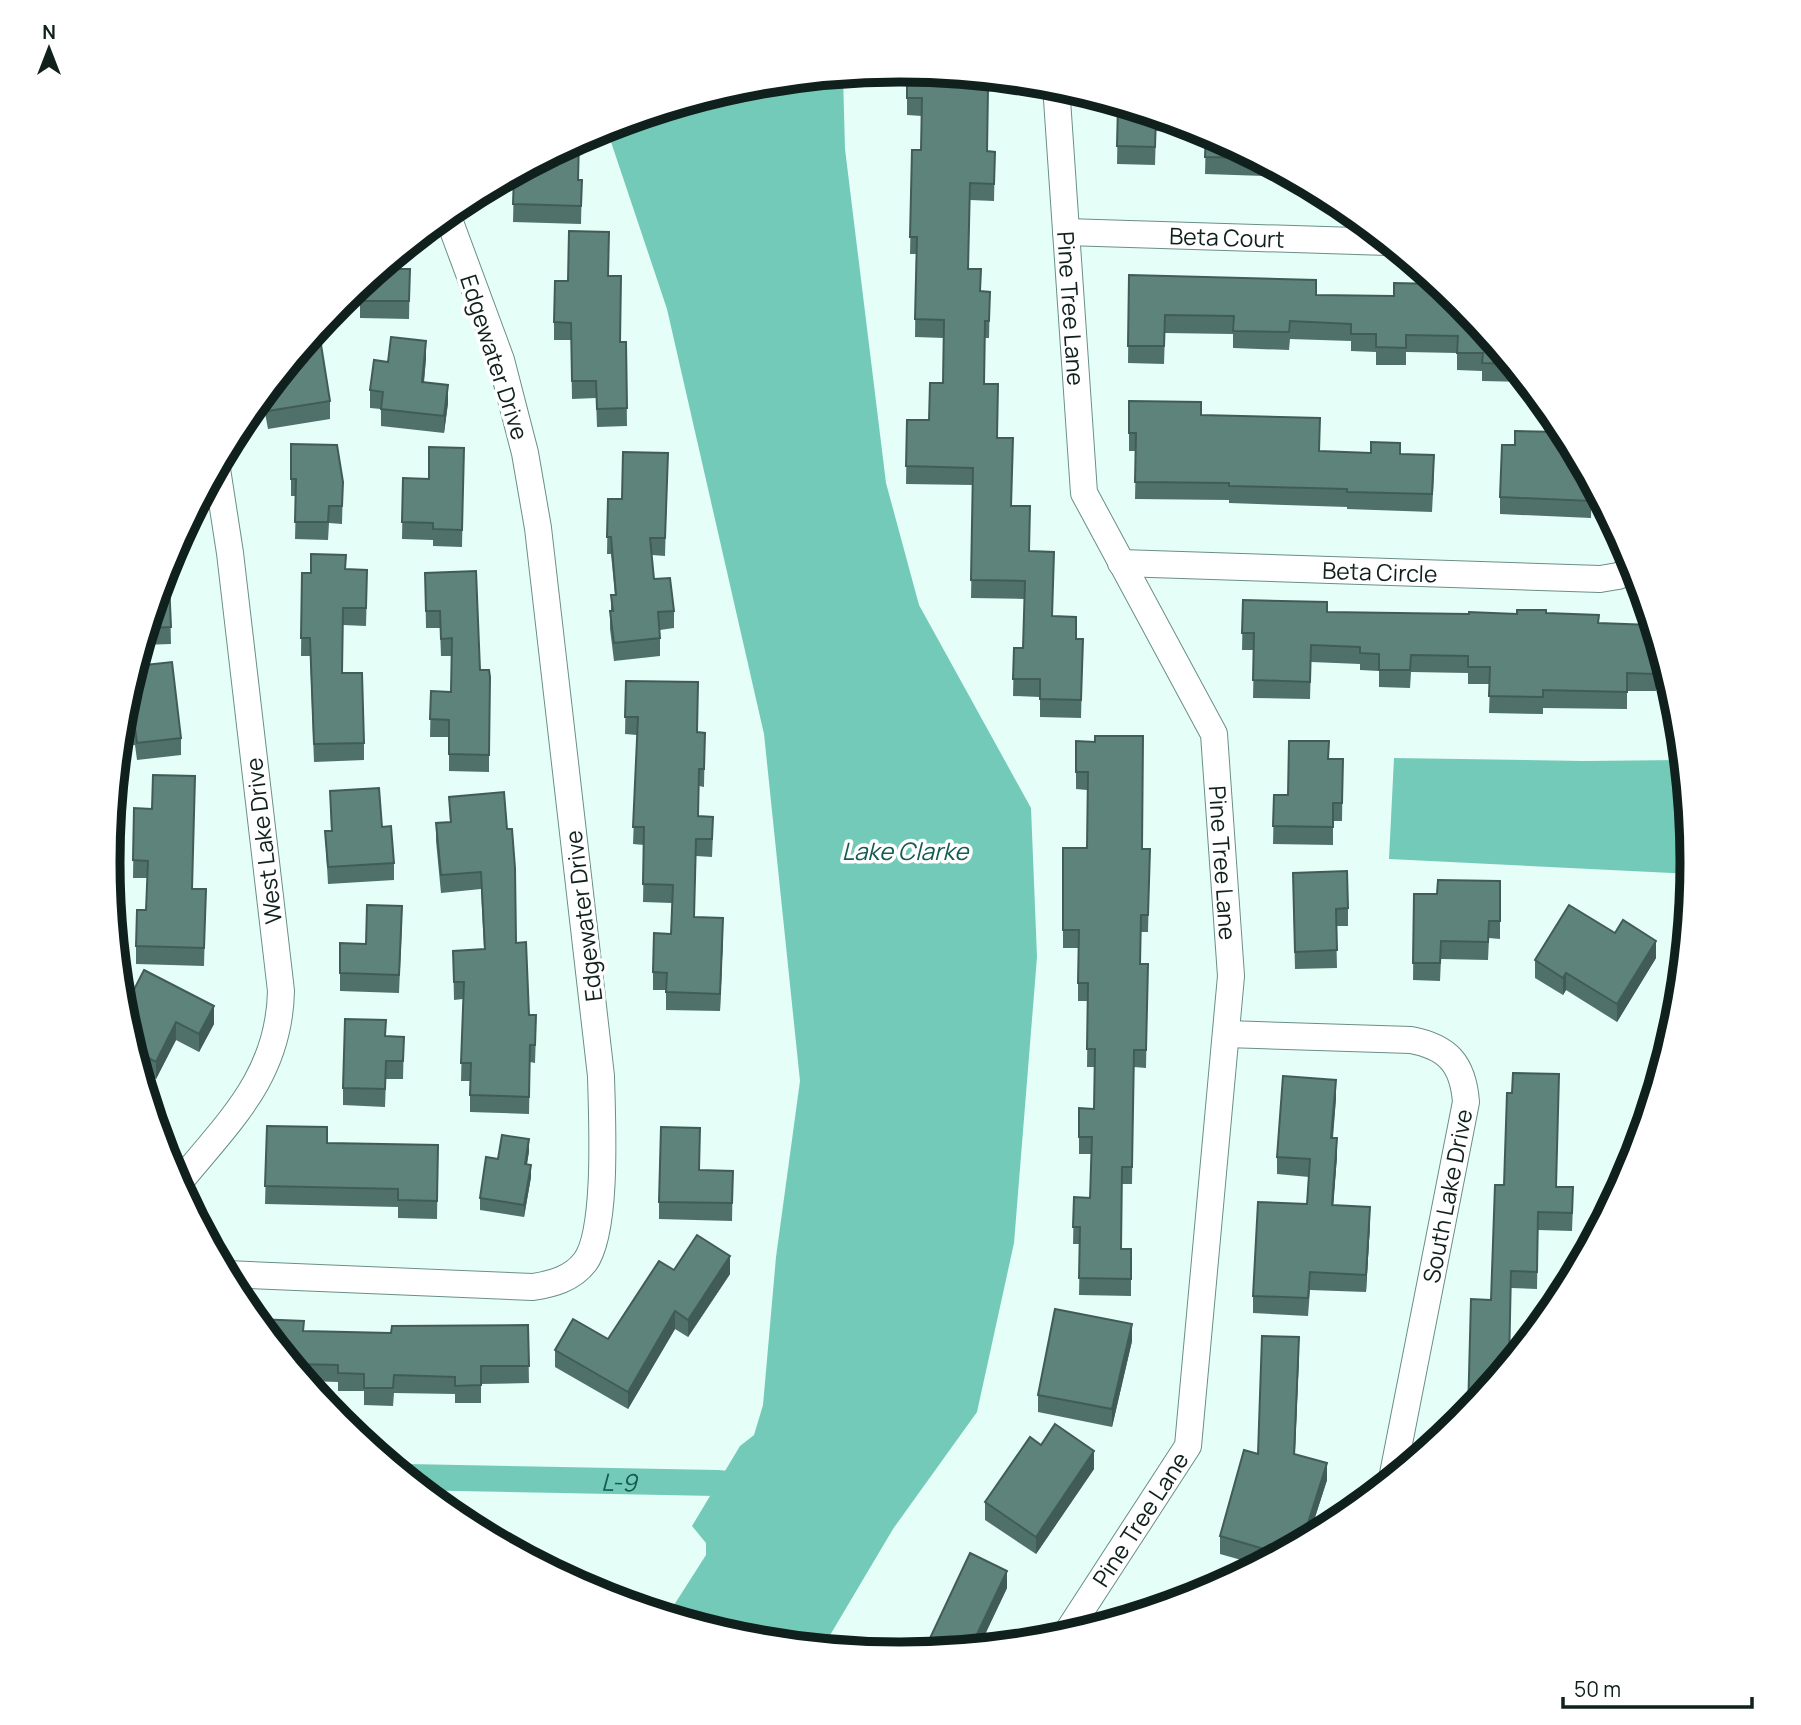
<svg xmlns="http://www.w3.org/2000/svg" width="1801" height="1725" viewBox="0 0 1801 1725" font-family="Manrope,sans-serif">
<rect width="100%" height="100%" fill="#e6fef8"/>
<g fill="#74cab8">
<path d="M843 76 845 149 886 483 919 605 1031 808 1037 957 1014 1243 977 1412 893 1529 823 1647 745 1640 667 1616 706 1555V1543L692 1526 740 1446 754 1435 763 1405 776 1257 800 1081 764 734 667 309 606 127 746 85Z"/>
<path d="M1394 758 1584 761 1683 760 1693 863 1692 874 1389 859Z"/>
</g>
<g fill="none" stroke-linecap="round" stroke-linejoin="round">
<path stroke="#74cab8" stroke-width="26" id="s1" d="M407 1477 717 1483 751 1486"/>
<g stroke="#698f87" stroke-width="28">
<g id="minor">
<path id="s2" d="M1056 85 1084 493 1214 734 1231 976 1188 1446 1064 1637"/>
<path id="s3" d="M1066 232 1388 242"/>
<path id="s4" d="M1121 563 1600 579 1618 576 1635 568"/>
<path d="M1226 1034 1411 1040C1448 1047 1463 1064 1466 1102L1392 1479"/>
<path d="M178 1184C229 1121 279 1077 281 991L230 553 217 469"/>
<path d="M226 1274 533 1287C552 1284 572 1279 585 1262 608 1231 602 1118 601 1076L538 528 525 453 501 360 447 214"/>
</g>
</g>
<use href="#minor" stroke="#fff" stroke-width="26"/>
</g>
<g fill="#50716a">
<path d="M907 71 982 87 987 151 995 152 994 201 970 200 968 269 980 291 990 292 989 338H985L984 384 997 438 1011 506 1030 551 1052 616 1076 639H1083L1081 718 1040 717V697L1013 696 1014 648H1023L1025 599 971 598 973 485 906 484 907 420H929L943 383 944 338 915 337 916 254H910L912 150H921L922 116 907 115Z"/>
<path d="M1113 103 1173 121V132L1156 131 1155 165 1117 164 1118 109H1113Z"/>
<path d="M1206 131 1291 177 1205 174Z"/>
<path d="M579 140 578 180H582L581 224 513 222 514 179H507Z"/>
<path d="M397 269H410L409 319 360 318V285Z"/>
<path d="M1129 275 1316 295 1461 302 1526 382 1482 381V371L1457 370V353L1406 352V365H1376V352L1351 351V341L1290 339 1289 350 1233 348V334L1165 333 1164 364 1128 363Z"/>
<path d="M609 276 621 342H626L627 426 597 427 596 398 572 399 571 340H554V322L568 281Z"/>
<path d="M316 332 330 401V419L268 429 262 397Z"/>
<path d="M426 358 424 383 448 403 444 433 381 426V409L370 408V390L388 362Z"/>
<path d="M1129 401 1201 415 1319 451 1400 454 1434 473 1432 512 1347 509V507L1229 503V500L1135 499 1136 451H1129Z"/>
<path d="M291 444 343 482 342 524 329 523 328 540 295 539 296 496H291Z"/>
<path d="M1559 446H1572L1592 483 1591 518 1500 514V497Z"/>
<path d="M464 448 462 547 433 546V540L402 539 403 478 429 479Z"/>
<path d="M668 453 665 556 652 555 654 579 674 611V628L660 630V656L614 661 610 629V611H611V595H615L611 554H607L608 499H622Z"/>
<path d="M169 559 171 644 142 645Z"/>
<path d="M346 569 367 587 366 626 343 625 342 673 364 743V760L314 762 310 656H301L302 573Z"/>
<path d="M425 573 480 670H489V772L449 771V737H430L431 691 451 692 452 656H441L440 628H426Z"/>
<path d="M1243 600 1327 612 1469 614 1546 613 1599 623 1657 639 1656 691H1627V709L1543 708V714L1489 713 1490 684H1468V673L1411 672 1410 688 1379 687V671L1360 670V664L1311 662 1310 699 1253 698 1254 650H1242Z"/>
<path d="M626 681 697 732 705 733 704 787 699 786 698 816 713 834 712 857 696 856 694 917 723 935 720 1011 666 1010V990H653V972L671 934 672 903 643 902 644 845 633 844 637 735 625 734Z"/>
<path d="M123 708 181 738V755L137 760 135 745 119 747Z"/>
<path d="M1076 741 1142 849H1150L1148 932H1141V964H1148L1146 1068 1134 1067 1132 1184H1122L1121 1249H1131V1296L1079 1295 1080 1244H1073L1074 1197 1090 1198 1091 1154H1079V1108L1094 1109 1095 1067H1087L1088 1001H1078V948H1063V848H1087V790L1076 789Z"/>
<path d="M1329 759H1343L1342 821H1333V845L1273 844 1274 795H1288Z"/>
<path d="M330 791 382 827 394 863V880L328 884 325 831H331Z"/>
<path d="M449 797 516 943 529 1015 536 1033 535 1063 530 1062 529 1114 470 1112V1081H461L463 999 454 1000 453 951 484 949 481 889 441 893 436 841V823L450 822Z"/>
<path d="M134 808 192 889H206L204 966 136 964V946L146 910 147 878H133Z"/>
<path d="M1500 881V939L1489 938 1488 960 1441 959 1440 981 1413 980 1414 894H1437Z"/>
<path d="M1293 891 1348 908V926H1336L1337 968 1295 969Z"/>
<path d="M402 924 399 993 340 991V943L366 944Z"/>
<path d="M1656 958 1617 1022 1566 990 1563 995 1535 978V960Z"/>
<path d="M123 1011 214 1024 199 1052 176 1040 156 1079 140 1071 123 1017Z"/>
<path d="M386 1036 404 1037 403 1079H386L385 1107 343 1105V1088Z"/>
<path d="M1336 1098 1333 1138 1337 1156 1333 1205 1370 1224 1366 1292 1310 1290 1308 1316 1253 1313V1296L1307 1204 1309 1177 1277 1174V1157Z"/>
<path d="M267 1126 327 1143 438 1145 437 1219 398 1218V1207L265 1204Z"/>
<path d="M529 1151 527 1164 531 1177 524 1217 480 1210V1198L498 1159Z"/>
<path d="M699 1171H733L732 1221 659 1219V1202Z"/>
<path d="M1504 1185 1557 1187 1573 1205 1572 1231 1538 1230 1537 1289 1511 1288 1468 1413 1491 1300Z"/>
<path d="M674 1270 730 1274 688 1337 675 1329 628 1409 555 1367V1350L608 1339Z"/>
<path d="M255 1319 304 1331 391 1333 528 1325 529 1383 481 1384V1403H455V1394L394 1393 393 1406 364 1405V1391H338V1382L306 1381Z"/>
<path d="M1132 1341 1112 1427 1038 1412V1395Z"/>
<path d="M1299 1355 1295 1454 1327 1480 1308 1539 1259 1565 1220 1554V1536L1258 1454Z"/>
<path d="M1041 1445 1094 1469 1036 1554 985 1520V1502Z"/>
<path d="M1007 1588 979 1647 923 1653Z"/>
</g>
<g fill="#415c56">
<path d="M426 341V358L422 400V382Z"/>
<path d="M448 385V403L444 433V416Z"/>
<path d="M723 918V935L720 1011V994Z"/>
<path d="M1656 941V958L1617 1022V1004Z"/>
<path d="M1566 973V990L1563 995V978Z"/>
<path d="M214 1006V1024L199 1052V1034Z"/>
<path d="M176 1022V1040L156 1079V1062Z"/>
<path d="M1336 1080V1098L1331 1155V1138Z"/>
<path d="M1337 1138V1156L1332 1223V1205Z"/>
<path d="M529 1139V1151L525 1176V1164Z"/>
<path d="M531 1165V1177L524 1217V1205Z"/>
<path d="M1370 1207V1224L1366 1292V1275Z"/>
<path d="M730 1256V1274L688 1337V1320Z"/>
<path d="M675 1311V1329L628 1409V1392Z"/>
<path d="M1132 1324V1341L1112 1427V1409Z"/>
<path d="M1299 1337V1355L1294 1471V1454Z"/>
<path d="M1094 1451V1469L1036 1554V1537Z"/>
<path d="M1327 1463V1480L1308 1539 1302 1542Z"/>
<path d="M1007 1571V1588L979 1647 971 1648Z"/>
<path d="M957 1640V1649L952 1650Z"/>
</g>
<g fill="#5d837b" stroke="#415c56" stroke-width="2">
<path d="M907 71 982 78V87L988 88 987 151 995 152 994 184 970 183 968 269H981L980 291 990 292 989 321H985L984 384H998L997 438H1013L1011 506H1030L1029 551 1054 552 1052 616 1076 617V639H1083L1081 700 1040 699V679H1013L1014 648H1023L1025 581 971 580 973 468 906 466 907 420H929L930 383H943L944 320 915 319 917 237H910L912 150H921L922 98H907Z"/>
<path d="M1118 104 1156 116 1155 147 1117 146Z"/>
<path d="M1206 131 1256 158 1205 157Z"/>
<path d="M579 140 578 180H582L581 206 513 204 514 175Z"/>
<path d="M569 231 609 232 608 276H621L620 342H626L627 408 597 409 596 381H572L571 323 554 322 555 281H568Z"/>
<path d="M397 255V269H410L409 301H360V285Z"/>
<path d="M1129 275 1316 280V295L1394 296V283L1438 284 1461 302 1512 364 1482 363 1483 353H1457L1458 336 1406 335V348L1376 347V334H1351V324L1290 321 1289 332 1233 331 1234 316 1165 315 1164 346H1128Z"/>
<path d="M316 332H319L330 401 268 411 265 394Z"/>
<path d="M391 337 426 341 422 382 448 385 444 416 381 409 383 392 370 390 374 360 388 362Z"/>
<path d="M1129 401 1201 402V415L1320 418 1319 451 1371 453V442L1400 443V454L1434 455 1432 494 1347 492V489L1229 486V483L1135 482 1136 433H1129Z"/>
<path d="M1515 431 1559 432 1558 446H1572L1591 482V501L1500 497 1502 445H1515Z"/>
<path d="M291 444 337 445 343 482 342 506H329L328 522H295L296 479H291Z"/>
<path d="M429 447 464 448 462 530 433 529V523L402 522 403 478 429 479Z"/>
<path d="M623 452 668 453 665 538H650L654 579 670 578 674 611 658 612 660 638 614 643 610 611H613L611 595H616L611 537H607L608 499H622Z"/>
<path d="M311 554 346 555 345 569 367 570 366 608H343L342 673H362L364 743 314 744 310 638H301L302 573H311Z"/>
<path d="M168 559 171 627 148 628Z"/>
<path d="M476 571 480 670H489L490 677 489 755 449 754V720L430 719 431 691 451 692 452 638 441 639 440 611H426L425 573Z"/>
<path d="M1243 600 1327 602V612L1469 614V612L1517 614V610H1546V613L1599 615 1598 623 1652 625 1656 638V674L1627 673V692L1543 690V697L1489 696 1490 667H1468V656L1411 655 1410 670H1379V654L1360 653V647L1311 645 1310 682 1253 680 1254 633H1242Z"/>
<path d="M172 662 181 738 137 743 135 728 121 729 123 708 136 666Z"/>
<path d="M626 681 698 682 697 732 705 733 704 769H699L698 816 713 817 712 839H696L694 917 723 918 720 994 666 992 667 973 653 972 654 933 671 934 673 885 643 884 644 827H633L638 717H625Z"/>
<path d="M1095 736H1143L1142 849H1150L1148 915H1141L1140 964H1148L1146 1050H1134L1132 1167H1122L1121 1249H1131V1279L1079 1278 1080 1227H1073L1074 1197 1090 1198 1092 1137H1079V1108L1094 1109 1095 1049H1087L1088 983H1078L1079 930H1063V848H1087L1088 772H1076V741L1095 742Z"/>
<path d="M1289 741H1329L1328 759H1343L1342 803H1333V827L1273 826 1274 795H1288Z"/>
<path d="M153 775 195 776 192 889H206L204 948 136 946 137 910H146L148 861 133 860 134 808 152 809Z"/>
<path d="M379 788 382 827 391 826 394 863 328 867 325 831H332L330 791Z"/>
<path d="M504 792 507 829H512L515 868 516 943 526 942 529 1015H536L535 1045H530L529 1097 470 1095 471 1063H461L464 982H454L453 951 485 949 481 872 441 875 436 823 451 822 449 797Z"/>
<path d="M1347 871 1348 908 1336 909 1337 950 1295 952 1293 873Z"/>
<path d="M1438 880 1500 881V921H1489L1488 942 1441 941 1440 963H1413L1414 894H1437Z"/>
<path d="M367 905 402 906 399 975 340 973V943L366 944Z"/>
<path d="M1569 905 1615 933 1623 920 1656 941 1617 1004 1566 973 1563 978 1535 960Z"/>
<path d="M144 970 214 1006 199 1034 176 1022 156 1062 133 1050 127 1031 134 1019 123 1013V1011Z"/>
<path d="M345 1019 386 1020 385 1036 404 1037 403 1061H386L385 1089 343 1088Z"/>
<path d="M1513 1073 1559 1074 1556 1187H1573L1572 1213 1538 1212 1537 1272 1511 1271 1509 1365 1461 1423 1457 1426V1413H1468L1471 1299 1491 1300 1495 1185H1504L1507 1093H1512Z"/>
<path d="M1283 1076 1336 1080 1331 1138H1337L1332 1205 1370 1207 1366 1275 1310 1272 1308 1298 1253 1296 1258 1202 1307 1204 1310 1159 1277 1157Z"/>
<path d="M267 1126 327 1127V1143L438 1145 437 1201 398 1200V1189L265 1186Z"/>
<path d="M661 1127 700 1128 699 1170 733 1171 732 1203 659 1202Z"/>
<path d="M502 1135 529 1139 525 1164 531 1165 524 1205 480 1198 486 1157 498 1159Z"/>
<path d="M697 1235 730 1256 688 1320 675 1311 628 1392 555 1350 573 1319 608 1339 659 1261 674 1270Z"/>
<path d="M1055 1309 1132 1324 1112 1409 1038 1395Z"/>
<path d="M255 1319 304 1321 303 1331 391 1333 392 1326 528 1325 529 1366H481V1385L455 1386V1377L394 1375 393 1388H364V1374L338 1373V1365L291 1364Z"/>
<path d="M1262 1336 1299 1337 1294 1454 1327 1463 1302 1542 1281 1554 1220 1536 1244 1450 1258 1454Z"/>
<path d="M1055 1424 1094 1451 1036 1537 985 1502 1030 1437 1041 1445Z"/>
<path d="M523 1551 535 1561 520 1553Z"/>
<path d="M970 1553 1007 1571 971 1647 957 1640 952 1650 923 1653Z"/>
<path d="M572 1569 596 1592 595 1594 565 1577Z"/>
<path d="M1167 1595 1172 1604 1119 1620Z"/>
</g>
<g text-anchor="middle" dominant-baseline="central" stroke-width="7" stroke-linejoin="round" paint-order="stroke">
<g font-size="23" fill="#10201c" stroke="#fff">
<text stroke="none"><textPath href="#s3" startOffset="161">Beta Court</textPath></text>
<text stroke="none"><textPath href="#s2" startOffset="224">Pine Tree Lane</textPath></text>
<text transform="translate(495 357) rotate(72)">Edgewater Drive</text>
<text stroke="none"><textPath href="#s4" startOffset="259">Beta Circle</textPath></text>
<text transform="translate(263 841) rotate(-97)">West Lake Drive</text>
<text stroke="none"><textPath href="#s2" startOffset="812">Pine Tree Lane</textPath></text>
<text transform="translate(583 916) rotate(-97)">Edgewater Drive</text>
<text transform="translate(1447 1196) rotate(-79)">South Lake Drive</text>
<text transform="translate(1140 1519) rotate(-57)">Pine Tree Lane</text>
</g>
<g font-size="24" font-style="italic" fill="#145c50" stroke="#fff">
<text x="905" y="850">Lake Clarke</text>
<text stroke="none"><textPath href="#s1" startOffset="212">L-9</textPath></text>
</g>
</g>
<path d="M0 0H1801V1725H0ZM120 862a780 780 0 1 1 1560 0a780 780 0 1 1-1560 0Z" fill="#fff" fill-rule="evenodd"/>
<path fill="none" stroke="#10201c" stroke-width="9" d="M120 862a780 780 0 1 1 1560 0a780 780 0 1 1-1560 0Z"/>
<g transform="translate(49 49)" stroke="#ffffff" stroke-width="5" paint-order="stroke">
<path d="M0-5L12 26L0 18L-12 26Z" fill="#10201c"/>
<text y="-10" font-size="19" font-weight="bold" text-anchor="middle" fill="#10201c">N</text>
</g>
<path d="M1563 1697v10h189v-10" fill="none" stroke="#10201c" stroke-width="3.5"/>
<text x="1574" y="1697" font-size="21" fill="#10201c" stroke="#ffffff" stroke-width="5" paint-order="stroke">50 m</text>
</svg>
